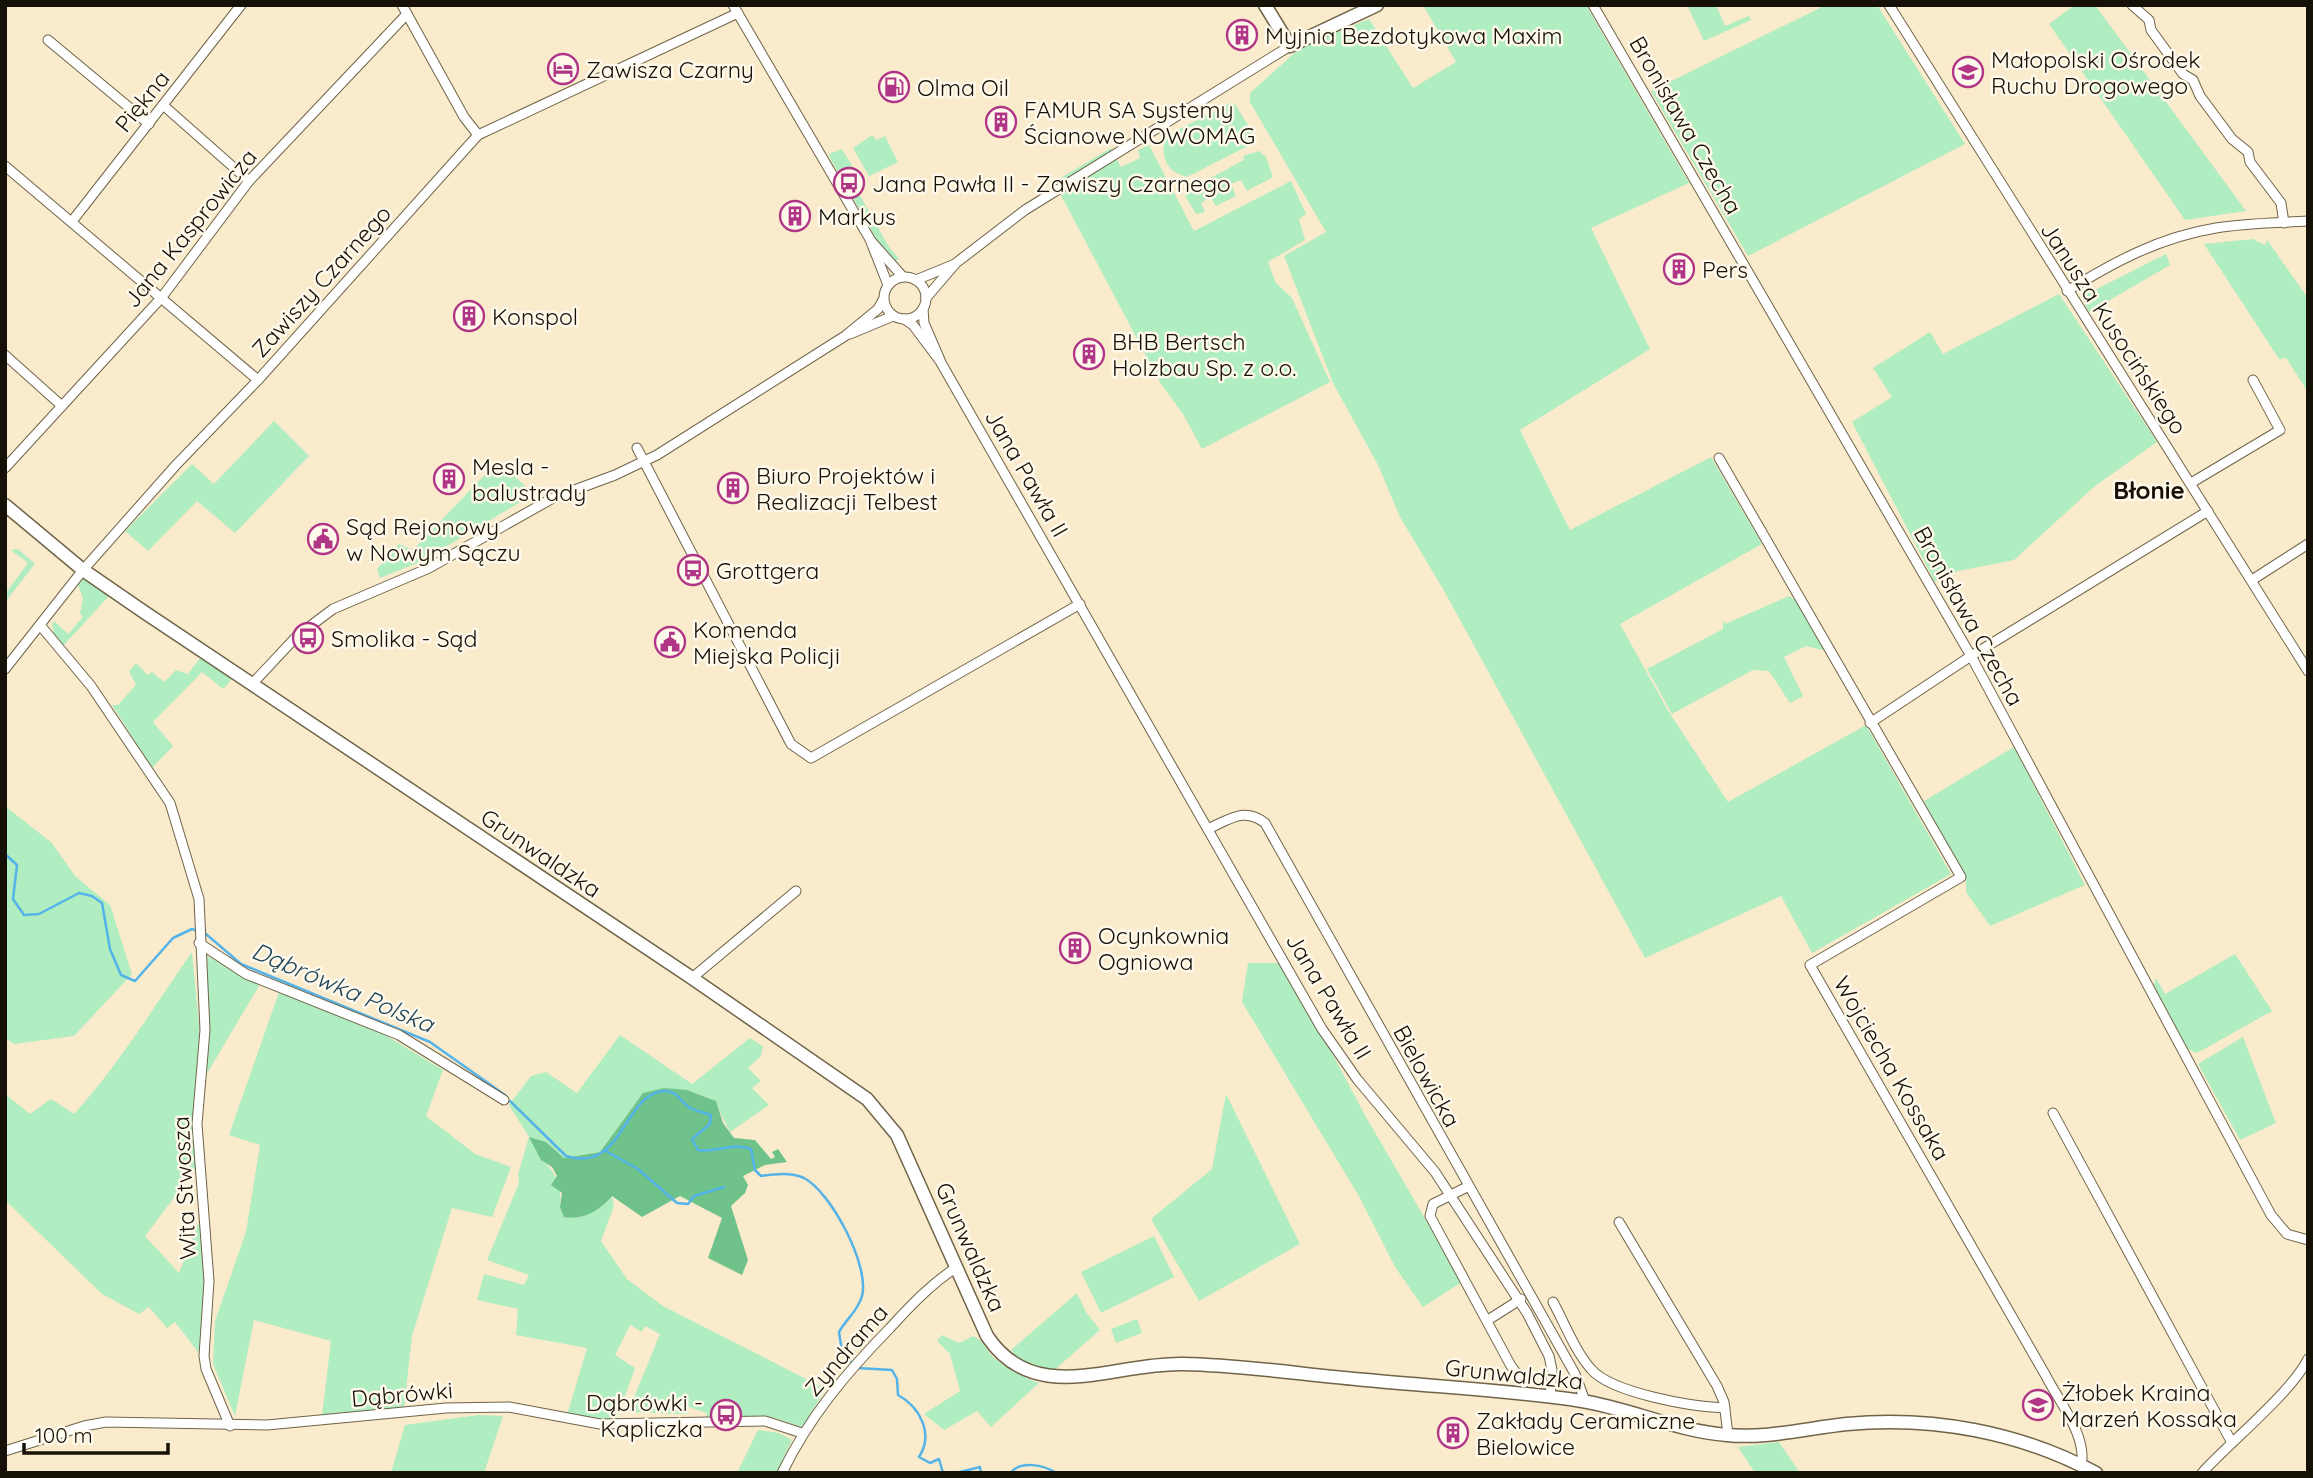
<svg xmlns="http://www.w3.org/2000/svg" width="2313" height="1478" viewBox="0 0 2313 1478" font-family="Quicksand,sans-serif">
<rect width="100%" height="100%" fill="#f9ebcc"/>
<g fill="#b0edc1">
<path d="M1423 5H1586L1689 183 1591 228 1650 349 1520 430 1570 530 1711 457 1762 544 1620 624 1667 709 1728 802 1866 725 1951 874 1812 953 1781 896 1645 958 1443 589 1400 517 1378 465 1333 383 1284 256 1326 232 1250 102V93L1301 47 1369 19 1413 88 1456 62Z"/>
<path d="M1687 5H1716L1725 26 1749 16 1751 20 1704 41Z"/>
<path d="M1826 5H1877L1965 144 1748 256 1651 91Z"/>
<path d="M2075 5H2095L2246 211 2185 220 2049 24Z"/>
<path d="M1230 103 1235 104 1254 135V143L1187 177C1167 171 1162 161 1164 140L1172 133Z"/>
<path d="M872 135 876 140 885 136 898 162 869 176 853 148Z"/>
<path d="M1149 145 1194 231 1291 181 1306 214 1299 219 1305 240 1268 262 1276 283 1292 298 1330 382 1202 449 1183 414 1161 384 1054 182 1111 148 1121 167 1140 158 1138 150Z"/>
<path d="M842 149 862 182 854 185 889 247 899 259 891 264 831 160 829 154Z"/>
<path d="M1259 151 1266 157 1273 177 1247 191 1241 180 1231 184 1236 196 1216 206 1210 197 1201 203 1205 212 1196 214 1185 196 1190 189 1244 160 1243 156Z"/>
<path d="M2253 239 2265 245 2267 240 2308 298V392L2286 358 2279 359 2204 244Z"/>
<path d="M2166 254 2170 265 2089 312 2082 299 2085 295Z"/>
<path d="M2059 294 2157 442 2095 486 2014 560 1958 571 1935 582 1852 422 1892 397 1873 368 1930 332 1943 354Z"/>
<path d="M274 421 309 456 235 533 197 501 148 551 125 531 192 464 214 484Z"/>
<path d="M498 461 534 494 422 561 380 578 377 569 399 544 413 550Z"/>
<path d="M13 549H18L35 564 5 602V594L28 563 12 551Z"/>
<path d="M84 576 109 596 63 646 54 634 52 624 54 621 68 634 83 617 80 613 83 599 78 584Z"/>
<path d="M1789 596 1799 602 1827 651 1806 646 1784 657 1803 696 1790 703 1769 671 1753 670 1672 714 1647 669 1723 629V620L1725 624Z"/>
<path d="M201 657 232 679 223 689 202 672 153 722 173 746 152 768 112 705H118L136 685 129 671 136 663 148 675 152 672 164 682 176 670 188 674Z"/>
<path d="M2014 747 2085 885 1990 926 1966 892V881L1924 801Z"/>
<path d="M5 806 52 843 75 876 110 905 132 974 74 1036 14 1044 5 1038Z"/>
<path d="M192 952 201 1045 194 1104 198 1166 145 1236 179 1273 201 1217 206 1267 201 1356 175 1322 167 1328 149 1307 139 1314 102 1294 5 1200V1094L30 1114 51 1099 74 1114C118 1066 153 1008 192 952Z"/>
<path d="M2235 954 2272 1011 2197 1053C2174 1046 2163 1007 2153 988L2156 978 2165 994Z"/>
<path d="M207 956 260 984 205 1077Z"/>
<path d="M1248 963H1284L1366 1117 1462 1282 1423 1307 1395 1267 1360 1198 1242 1002Z"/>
<path d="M279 992 372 1027 443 1070 426 1116 475 1154 511 1167 492 1217 452 1208 412 1336 404 1408 322 1415 331 1341 254 1320 235 1416 213 1364 215 1321 246 1232 260 1145 229 1135Z"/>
<path d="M620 1035 692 1084 750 1038 763 1046 761 1056 748 1068 761 1081 752 1088 769 1105 730 1132 714 1100 687 1090 639 1099 600 1152 564 1158 546 1142 530 1137C540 1168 564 1167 560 1207L612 1196 614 1206 601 1241 627 1279 663 1306 826 1389 802 1427 775 1418 706 1417 707 1413 689 1407 687 1414 628 1412 660 1334 645 1326 642 1332 630 1325 615 1355 635 1368 617 1418 598 1420 567 1415 587 1348 516 1335 518 1309 477 1300 484 1274 524 1285 529 1275 487 1260 519 1183 518 1174 529 1137 509 1105 531 1076 546 1072 577 1093Z"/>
<path d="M2243 1037 2276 1123 2240 1140 2198 1064Z"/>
<path d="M1226 1094 1300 1244 1199 1301 1151 1219 1212 1169Z"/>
<path d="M1154 1236 1174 1277 1101 1313 1081 1272Z"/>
<path d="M1077 1293 1086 1312 1100 1330 1052 1372 1018 1359 1011 1350Z"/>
<path d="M1137 1319 1142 1333 1116 1343 1111 1329Z"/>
<path d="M942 1335 959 1343 973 1336C983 1340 986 1350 993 1357 1007 1369 1022 1377 1039 1383L991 1427 977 1411 944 1430 924 1414 960 1391 950 1354 937 1341Z"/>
<path d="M479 1415 503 1416 484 1473H391L405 1425Z"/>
<path d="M758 1430 779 1433 792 1440 776 1473H737Z"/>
<path d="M1779 1442 1800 1473H1755L1738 1447Z"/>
</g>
<path fill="#6fc38a" d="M664 1088 687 1090 716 1101 723 1123 734 1138 755 1140 771 1159 775 1157 772 1152 778 1149 787 1162 765 1165 743 1176 748 1185 745 1193 731 1206 748 1260 742 1275 708 1258 722 1218 680 1196 642 1217 612 1196C599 1211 584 1220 564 1217L560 1207 562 1193 551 1185 557 1176 552 1167 541 1160 529 1137 546 1142 564 1158 600 1152 643 1093Z"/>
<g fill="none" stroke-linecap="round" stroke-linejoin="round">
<g stroke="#54b3e8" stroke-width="2.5">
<path d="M5 854 17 865 13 899 24 915 39 914 79 893 92 896 102 903 110 949 121 975 135 981 173 938 192 929 206 934 241 964 430 1042 505 1095"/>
<path d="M510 1101 566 1156C623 1174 623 1095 663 1091 678 1090 680 1102 690 1108 696 1111 705 1113 711 1115L710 1124 692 1139 698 1150C717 1153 731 1142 751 1149L755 1170 761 1176C775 1174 791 1172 804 1178 831 1192 870 1266 862 1296 858 1311 846 1319 839 1332L841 1345 852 1364"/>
<path d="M606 1151 638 1169 677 1203 688 1204 694 1196 724 1187"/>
<path d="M857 1368 892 1370 897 1379 898 1395C920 1407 934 1434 919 1457L930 1463 939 1459 943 1473"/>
<path d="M956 1473 980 1467 981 1473"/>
<path d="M1010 1473C1021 1460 1043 1465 1057 1473"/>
</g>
<g stroke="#706448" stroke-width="11">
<g id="street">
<path d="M402 5 464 117 478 135"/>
<path d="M733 5 871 241 903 277"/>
<path d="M1593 5 1971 656 2271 1215 2287 1234 2308 1240"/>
<path d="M1889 5 2308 671"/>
<path d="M2132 5 2149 20 2151 30 2183 74 2193 80 2200 96 2232 139 2248 152 2250 162 2281 203 2284 223"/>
<path d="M48 40 149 124"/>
<path d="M163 105 249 181"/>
<path d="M5 166 258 380"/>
<path d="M73 220 241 5"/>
<path d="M871 242 888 285"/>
<circle cx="905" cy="298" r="21"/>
<path d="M916 280 955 264"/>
<path d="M2067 291C2114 262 2160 237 2216 228 2246 223 2277 223 2308 221"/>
<path d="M926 298 956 263 1025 210 1290 46"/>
<path d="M923 309 924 323 940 360"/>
<path d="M904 319 913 325 940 361 1322 1029 1357 1079 1435 1172 1527 1313 1549 1356 1552 1370 1550 1397"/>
<path d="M850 334 893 316"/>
<path d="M5 355 62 406"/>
<path d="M637 448 791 744 811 758 1080 604"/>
<path d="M1719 458 1961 877 1810 965 2046 1376C2058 1400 2088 1437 2081 1465"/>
<path d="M5 468 162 297 249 181 407 14"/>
<path d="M2191 483 2280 430 2253 380"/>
<path d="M2252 580 2308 544"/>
<path d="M40 625 91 686 170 803 199 899 205 1030 197 1124 209 1281 204 1356 206 1369 230 1426"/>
<path d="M5 669 83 570 176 465 258 380 478 135 738 13"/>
<path d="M253 683 297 636 333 609 429 568 553 498 615 475 657 455 845 336 878 309 883 300"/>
<path d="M1870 723 1971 656 2208 511"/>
<path d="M1210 828C1230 819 1245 807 1265 823L1575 1374 1585 1401"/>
<path d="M199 943 246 974 399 1035 504 1100"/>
<path d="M692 978 796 891"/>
<path d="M2053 1113 2231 1441"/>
<path d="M1467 1187 1433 1204 1430 1216 1511 1366 1524 1383"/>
<path d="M1619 1222 1717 1386 1724 1402 1728 1435"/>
<path d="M1553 1302C1565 1324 1575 1351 1591 1369 1611 1393 1693 1407 1725 1408"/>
<path d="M1488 1320 1521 1299"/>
<path d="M5 1451 84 1426 106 1422 267 1425 446 1408 509 1407 600 1424 765 1421 802 1433"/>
<path d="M782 1473C809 1417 847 1372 890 1328 911 1305 931 1284 957 1267"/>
<path d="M2202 1473C2230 1442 2291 1393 2308 1359"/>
</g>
</g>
<g stroke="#706448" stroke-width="15">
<g id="secondary">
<path d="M1265 5 1290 46 1377 5"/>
<path d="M5 505 83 570 144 612 692 978 867 1099 897 1135 987 1336C1035 1408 1114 1362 1183 1364 1244 1365 1305 1375 1366 1380 1438 1387 1511 1390 1582 1401 1631 1409 1677 1431 1727 1435 1766 1439 1808 1428 1847 1424 1932 1416 2020 1432 2096 1473"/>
</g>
</g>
<use href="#street" stroke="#fff" stroke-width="9"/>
<use href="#secondary" stroke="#fff" stroke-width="12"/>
</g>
<defs>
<g id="building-ring" transform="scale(1.575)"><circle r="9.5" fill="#fff9ec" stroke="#b13586" stroke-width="1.5"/><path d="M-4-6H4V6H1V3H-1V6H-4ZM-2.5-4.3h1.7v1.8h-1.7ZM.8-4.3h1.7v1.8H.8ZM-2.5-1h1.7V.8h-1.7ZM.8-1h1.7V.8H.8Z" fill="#b13586"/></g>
<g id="hotel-ring" transform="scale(1.575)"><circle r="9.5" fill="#fff9ec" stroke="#b13586" stroke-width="1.5"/><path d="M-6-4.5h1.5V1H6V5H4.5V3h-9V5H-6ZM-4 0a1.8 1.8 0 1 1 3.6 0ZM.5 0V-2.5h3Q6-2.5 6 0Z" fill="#b13586"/></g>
<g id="school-ring" transform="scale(1.575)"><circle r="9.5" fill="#fff9ec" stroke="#b13586" stroke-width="1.5"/><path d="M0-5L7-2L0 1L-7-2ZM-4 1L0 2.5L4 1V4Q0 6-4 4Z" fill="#b13586"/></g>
<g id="fuel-ring" transform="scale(1.575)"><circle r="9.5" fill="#fff9ec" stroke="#b13586" stroke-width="1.5"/><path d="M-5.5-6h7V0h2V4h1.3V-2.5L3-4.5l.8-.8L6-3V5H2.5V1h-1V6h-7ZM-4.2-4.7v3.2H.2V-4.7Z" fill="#b13586"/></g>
<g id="bus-ring" transform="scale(1.575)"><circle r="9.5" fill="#fff9ec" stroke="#b13586" stroke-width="1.5"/><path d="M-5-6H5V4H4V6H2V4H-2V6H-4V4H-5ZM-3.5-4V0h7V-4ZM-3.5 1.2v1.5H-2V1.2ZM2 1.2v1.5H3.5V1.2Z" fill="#b13586"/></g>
<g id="civic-ring" transform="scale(1.575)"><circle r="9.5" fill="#fff9ec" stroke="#b13586" stroke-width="1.5"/><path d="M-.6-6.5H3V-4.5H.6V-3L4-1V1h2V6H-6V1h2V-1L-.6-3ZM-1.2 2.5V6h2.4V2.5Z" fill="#b13586"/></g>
</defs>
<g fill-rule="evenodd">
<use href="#building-ring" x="1242" y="35"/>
<use href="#hotel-ring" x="563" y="69"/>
<use href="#school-ring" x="1968" y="72"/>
<use href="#fuel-ring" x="894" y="87"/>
<use href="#building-ring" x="1001" y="122"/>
<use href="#bus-ring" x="849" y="183"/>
<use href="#building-ring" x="795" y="216"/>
<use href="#building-ring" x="1679" y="269"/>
<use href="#building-ring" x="469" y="316"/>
<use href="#building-ring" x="1089" y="354"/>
<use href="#building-ring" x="449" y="479"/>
<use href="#building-ring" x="733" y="488"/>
<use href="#civic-ring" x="323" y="539"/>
<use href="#bus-ring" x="693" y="570"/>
<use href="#bus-ring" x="308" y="638"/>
<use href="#civic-ring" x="670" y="642"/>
<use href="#building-ring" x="1075" y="948"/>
<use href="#school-ring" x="2038" y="1405"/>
<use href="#bus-ring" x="726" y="1415"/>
<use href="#building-ring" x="1453" y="1433"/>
</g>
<g text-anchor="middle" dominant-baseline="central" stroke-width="5" stroke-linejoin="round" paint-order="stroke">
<g font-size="23" fill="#161106" stroke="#fff9ec" text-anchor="start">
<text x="1265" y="35">Myjnia Bezdotykowa Maxim</text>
<text x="1991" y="59">Małopolski Ośrodek<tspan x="1991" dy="26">Ruchu Drogowego</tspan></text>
<text x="586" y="69">Zawisza Czarny</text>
<text x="917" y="87">Olma Oil</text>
<text x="1024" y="109">FAMUR SA Systemy<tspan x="1024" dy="26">Ścianowe NOWOMAG</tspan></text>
<text x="872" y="183">Jana Pawła II - Zawiszy Czarnego</text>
<text x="818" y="216">Markus</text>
<text x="1702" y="269">Pers</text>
<text x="492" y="316">Konspol</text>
<text x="1112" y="341">BHB Bertsch<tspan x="1112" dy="26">Holzbau Sp. z o.o.</tspan></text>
<text x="472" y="466">Mesla -<tspan x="472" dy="26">balustrady</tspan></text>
<text x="756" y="475">Biuro Projektów i<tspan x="756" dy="26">Realizacji Telbest</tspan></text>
<text x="346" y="526">Sąd Rejonowy<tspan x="346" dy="26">w Nowym Sączu</tspan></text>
<text x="716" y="570">Grottgera</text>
<text x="693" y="629">Komenda<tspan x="693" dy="26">Miejska Policji</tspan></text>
<text x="331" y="638">Smolika - Sąd</text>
<text x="1098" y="935">Ocynkownia<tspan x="1098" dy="26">Ogniowa</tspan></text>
<text x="2061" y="1392">Żłobek Kraina<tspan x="2061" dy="26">Marzeń Kossaka</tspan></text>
<text x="703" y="1402" text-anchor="end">Dąbrówki -<tspan x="703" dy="26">Kapliczka</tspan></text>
<text x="1476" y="1420">Zakłady Ceramiczne<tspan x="1476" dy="26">Bielowice</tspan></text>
</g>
<g font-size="23" fill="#161106" stroke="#fff9ec">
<text transform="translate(142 101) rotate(-51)">Piękna</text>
<text transform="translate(1686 125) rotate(60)">Bronisława Czecha</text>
<text transform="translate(190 228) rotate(-51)">Jana Kasprowicza</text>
<text transform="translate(321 281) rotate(-48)">Zawiszy Czarnego</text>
<text transform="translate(2114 328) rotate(57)">Janusza Kusocińskiego</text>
<text transform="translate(1027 473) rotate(60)">Jana Pawła II</text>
<text transform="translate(1969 616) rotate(61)">Bronisława Czecha</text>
<text transform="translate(541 853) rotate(34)">Grunwaldzka</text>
<text transform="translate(1329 996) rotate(59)">Jana Pawła II</text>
<text transform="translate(1892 1068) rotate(60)">Wojciecha Kossaka</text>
<text transform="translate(1427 1076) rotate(61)">Bielowicka</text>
<text transform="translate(184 1188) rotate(-93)">Wita Stwosza</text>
<text transform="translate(971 1247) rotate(66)">Grunwaldzka</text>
<text transform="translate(846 1350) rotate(-49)">Zyndrama</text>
<text transform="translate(1514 1374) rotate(6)">Grunwaldzka</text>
<text transform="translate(402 1394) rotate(-5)">Dąbrówki</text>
</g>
<g font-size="24" font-weight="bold" fill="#161106" stroke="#fff9ec">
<text x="2149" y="490">Błonie</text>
</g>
<g font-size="24" font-style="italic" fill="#1e465c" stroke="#fff9ec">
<text transform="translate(343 987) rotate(23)">Dąbrówka Polska</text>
</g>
</g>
<rect width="2313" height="1478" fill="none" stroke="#161106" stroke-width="14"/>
<path d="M24 1443v10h144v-10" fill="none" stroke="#161106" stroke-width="3.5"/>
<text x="35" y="1443" font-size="21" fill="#161106" stroke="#fff9ec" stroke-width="5" paint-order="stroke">100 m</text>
</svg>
